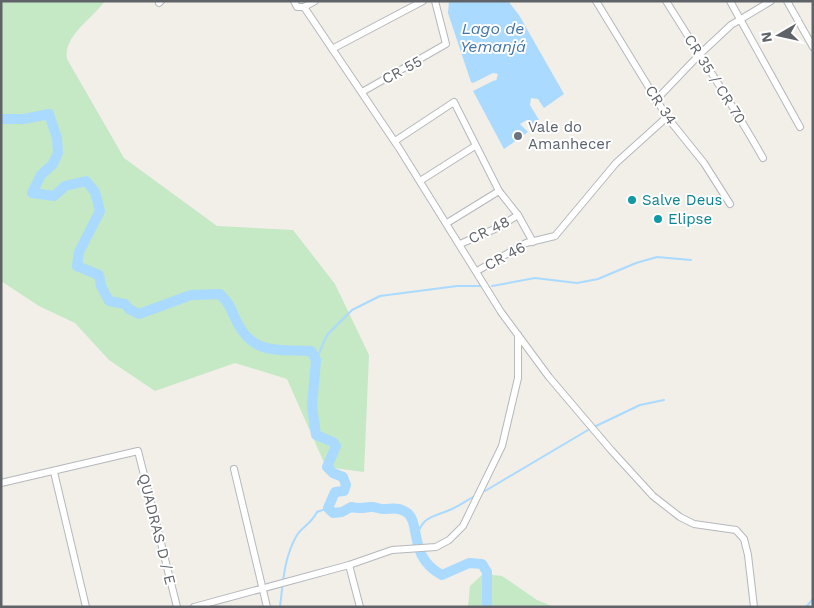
<svg xmlns="http://www.w3.org/2000/svg" width="814" height="608" viewBox="0 0 814 608" font-family="'Work Sans',sans-serif">
<rect width="100%" height="100%" fill="#f1efe8"/>
<g fill="#c5e8c5">
<path d="M1 1H105C92 19 63 36 67 59L124 158 217 226 293 230 335 284 369 355 364 472 326 467 287 379 235 363 155 391 109 360 75 323 39 306 1 281Z"/>
<path d="M483 574 502 576 537 600 554 607H468L470 586Z"/>
</g>
<path fill="#aadaff" d="M449 1H508L519 15 564 94 544 108 538 99 531 98 530 105 539 120 531 125 527 120 520 124 528 132 504 149 473 91 495 80 496 81 498 74 493 73 473 83 471 82 448 13Z"/>
<g fill="none" stroke-linecap="round" stroke-linejoin="round">
<g stroke="#aadaff" stroke-width="2">
<path d="M492 286 535 278 577 283 598 279 636 263 657 257 691 260"/>
<path d="M316 360 327 335 352 310 380 296 457 286H482"/>
<path d="M596 426 640 405 664 400"/>
<path d="M485 491 588 430"/>
<path d="M416 538C423 515 432 518 452 509 459 506 466 501 473 497"/>
<path d="M280 607C283 582 284 557 297 535 302 527 311 524 317 512L328 508"/>
<path d="M806 607 813 599"/>
</g>
<path stroke="#aadaff" stroke-width="10" d="M1 119H24L49 114 57 138 58 153 53 164 41 175 32 193 54 196 65 186 86 181 95 192 100 211 79 252 77 266 99 275 101 286 109 301 125 304 129 309 139 314 191 295 220 294C232 307 231 310 238 324 255 356 281 349 311 351L316 360 312 406 316 435 333 442 336 446 327 467 333 473 343 477 346 485 344 491 335 492 328 508 333 513 342 512 351 507C360 509 362 508 370 507 375 506 380 510 385 509 392 509 397 507 404 511 423 519 406 557 442 575L469 563 482 564 487 572V607"/>
<g stroke="#b5b8bc" stroke-width="8">
<g id="minor">
<path d="M294 1 297 7H304"/>
<path d="M596 1 667 117 704 163 730 204"/>
<path d="M666 1C699 54 733 105 763 158"/>
<path d="M730 1 800 127"/>
<path d="M787 1 813 47"/>
<path d="M159 3 161 1"/>
<path d="M304 7 399 148 501 312 549 377 611 450 653 496 680 517 694 524 736 530 744 539 748 555 754 607"/>
<path d="M304 7 315 1"/>
<path d="M332 49 423 1"/>
<path d="M362 92 446 44 435 1"/>
<path d="M656 100 700 54 731 25 771 1"/>
<path d="M395 141 454 102 499 191 518 215 533 242"/>
<path d="M420 181 475 146"/>
<path d="M447 223 499 191"/>
<path d="M460 244 497 228 518 215"/>
<path d="M477 271 526 243 555 236 616 163 667 117"/>
<path d="M234 469 267 607"/>
<path d="M54 472 86 607"/>
<path d="M1 483 138 451 177 607"/>
<path d="M349 565 360 607"/>
<path d="M194 607 349 565 392 550 436 547 449 540 463 526 502 446 518 378V335"/>
</g>
</g>
<use href="#minor" stroke="#fff" stroke-width="6"/>
</g>
<circle fill="#6b7280" stroke="#fff" stroke-width="2" cx="518" cy="136" r="5"/>
<g fill="#0f9aa8" stroke="#fff" stroke-width="2">
<circle cx="632" cy="200" r="5"/>
<circle cx="658" cy="219" r="5"/>
</g>
<g text-anchor="middle" dominant-baseline="central" stroke-width="4" stroke-linejoin="round" paint-order="stroke">
<g font-size="15" fill="#5f6368" stroke="#fff">
<text transform="translate(402 70) rotate(-28)">CR 55</text>
<text transform="translate(715 79) rotate(58)">CR 35 / CR 70</text>
<text transform="translate(661 105) rotate(56)">CR 34</text>
<text transform="translate(489 230) rotate(-26)">CR 48</text>
<text transform="translate(505 256) rotate(-28)">CR 46</text>
<text transform="translate(157 529) rotate(76)">QUADRAS D / E</text>
</g>
<g font-size="15" fill="#5b616d" stroke="#fff" text-anchor="start">
<text x="528" y="127">Vale do<tspan x="528" dy="17">Amanhecer</tspan></text>
</g>
<g font-size="15" fill="#0d838f" stroke="#fff" text-anchor="start">
<text x="642" y="200">Salve Deus</text>
<text x="668" y="219">Elipse</text>
</g>
<g font-size="16" font-style="italic" fill="#4174aa" stroke="#fff">
<text x="493" y="28">Lago de<tspan x="493" dy="18">Yemanjá</tspan></text>
</g>
</g>
<rect width="814" height="608" fill="none" stroke="#5f6368" stroke-width="5"/>
<g transform="translate(779 35) rotate(261)" stroke="#ffffff" stroke-width="4" paint-order="stroke">
<path d="M0-4L9 19L0 12L-9 19Z" fill="#5f6368"/>
<text y="-8" font-size="14" font-weight="bold" text-anchor="middle" fill="#5f6368">N</text>
</g>
</svg>
